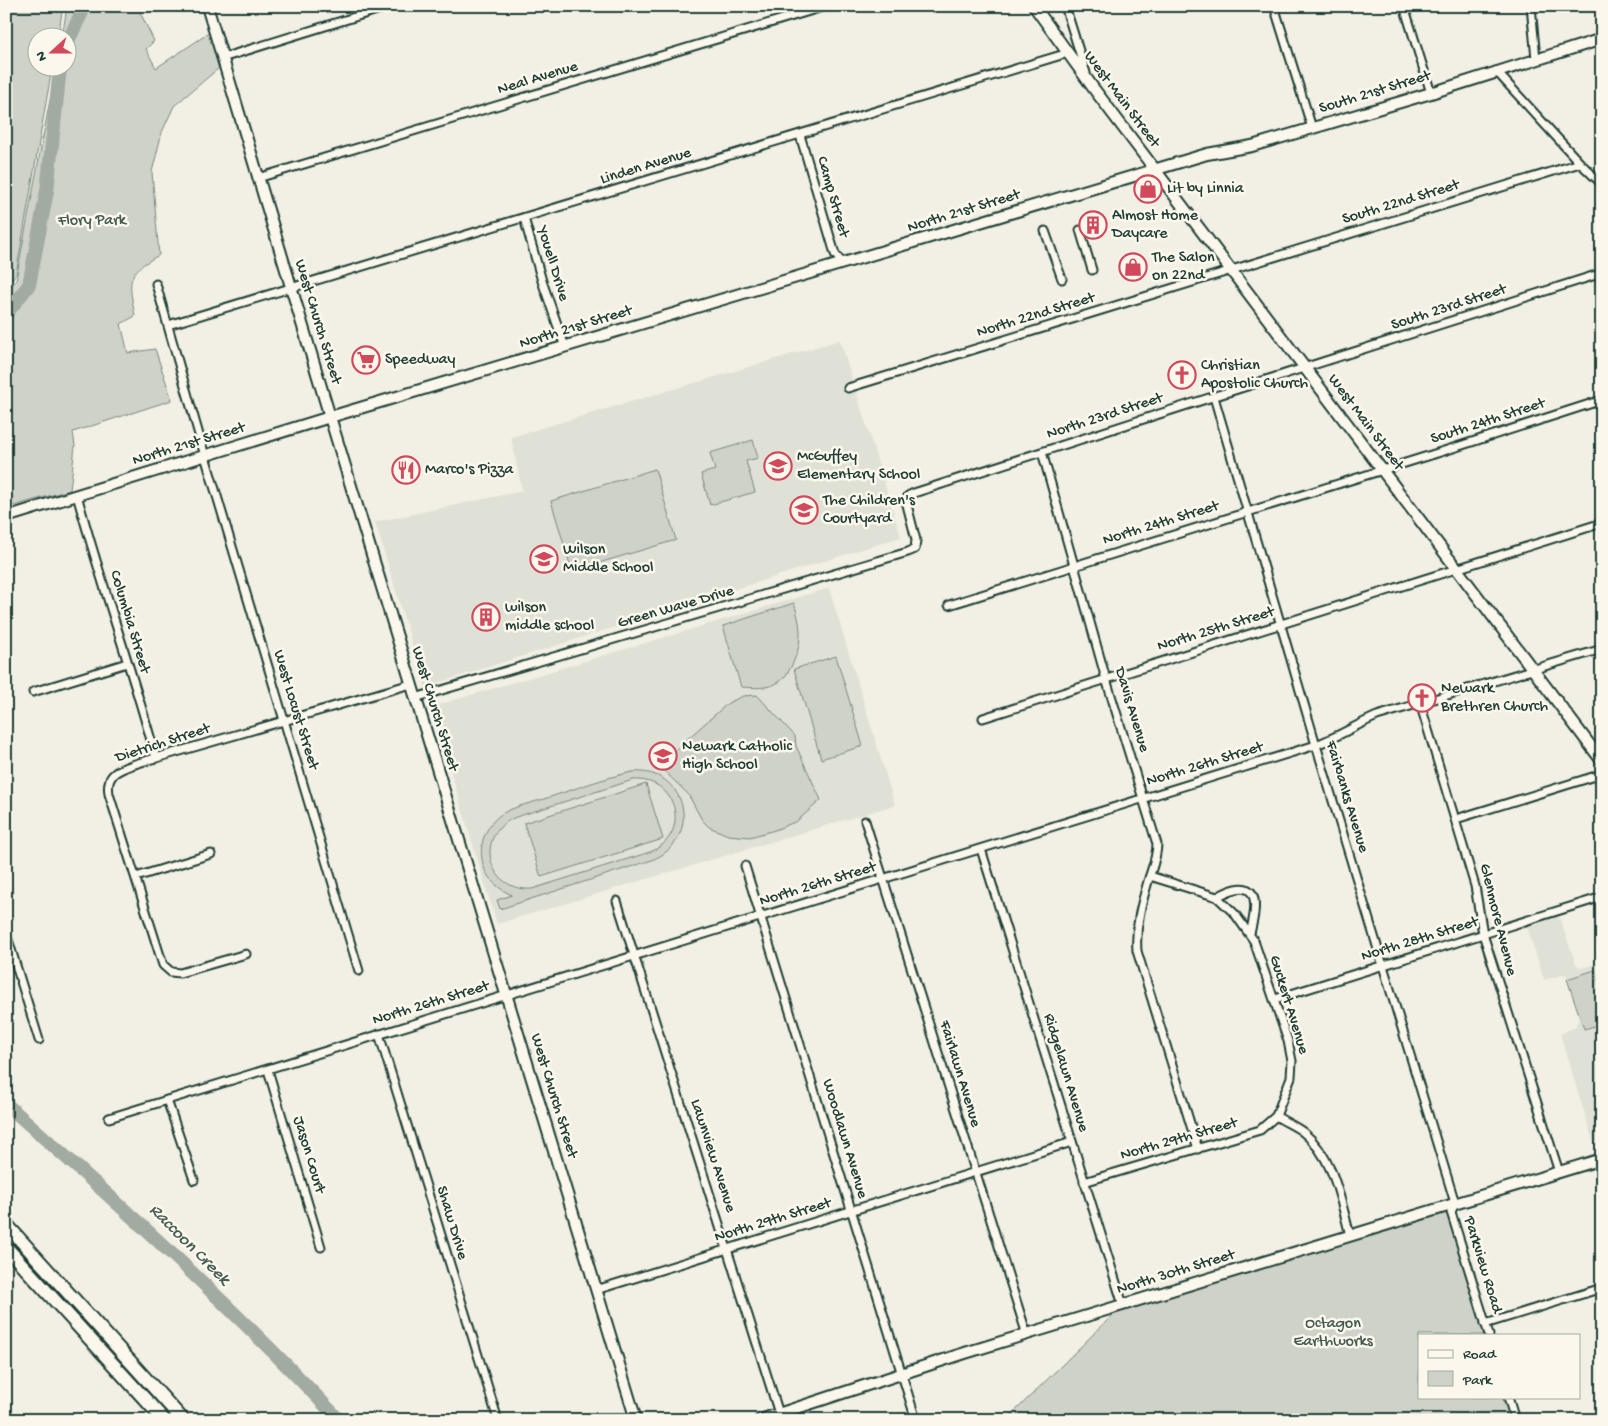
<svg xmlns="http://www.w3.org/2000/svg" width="1608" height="1426" viewBox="0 0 1608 1426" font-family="'Gochi Hand',sans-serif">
<rect width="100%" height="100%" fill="#f2f0e5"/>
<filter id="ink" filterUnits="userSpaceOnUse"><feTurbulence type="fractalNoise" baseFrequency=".02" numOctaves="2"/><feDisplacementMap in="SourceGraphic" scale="10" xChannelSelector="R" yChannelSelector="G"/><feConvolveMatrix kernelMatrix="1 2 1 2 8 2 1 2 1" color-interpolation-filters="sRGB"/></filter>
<g filter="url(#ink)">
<g fill="#e0e1d6">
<path d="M840 340 901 537 425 687 375 522 522 491 511 437Z"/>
<path d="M829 588 895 805 497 924 431 707Z"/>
<path d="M1557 911 1576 964 1581 968 1602 962V1153L1597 1154 1560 1034 1575 1027 1579 1017 1566 974 1544 980 1525 921Z"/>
</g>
<g fill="#cfd2c8" stroke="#77887e" fill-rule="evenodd">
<path d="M6 6H60L62 12 58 37 38 38V68H52L16 274 6 287Z"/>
<path d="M70 6H137L154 41 146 49 156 68 209 33 219 68 174 106 162 132 152 172 159 255C124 274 129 281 135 316L121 324 128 353 155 349 172 400 73 432 75 446 70 490 6 508V293L16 280 56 68H68V38L62 37 66 13Z"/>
<path d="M753 440 758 458 746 461 755 492 710 505 701 474 715 470 710 453Z"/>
<path d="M655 469 676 540 572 571 551 501Z"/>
<path d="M794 603C802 628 803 643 791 667 788 672 785 678 779 682 769 689 753 688 741 687L723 626Z"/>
<path d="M836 656 863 746 821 759 794 669Z"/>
<path d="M757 695 795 736 796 746 821 800 797 821 775 830 750 837 728 835 709 827 702 820 688 794 658 765 728 703 743 696Z"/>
<path d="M632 772C687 767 704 839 652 860L500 909 497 900 512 895C496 888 484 876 482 859 479 842 487 825 500 815 514 806 532 803 547 798 575 789 603 778 632 772ZM633 780C678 777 692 835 650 852L532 889C487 892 473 834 516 817Z"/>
<path d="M646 784 663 839 541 877 524 823Z"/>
<path d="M1595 970 1602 993V1024L1584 1029 1567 979Z"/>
<path d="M1446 1210 1485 1335H1419V1397H1505L1512 1420H1006L1123 1305Z"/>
</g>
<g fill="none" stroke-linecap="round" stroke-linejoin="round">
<g stroke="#a2aba1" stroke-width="14">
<path d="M68 41 85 6"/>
<path d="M6 314 29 285 47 191 60 68"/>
<path d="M6 1104C121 1205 234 1308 339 1420"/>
</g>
<g stroke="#1f3d34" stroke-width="11">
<g id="street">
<path d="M1065 6 1086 73"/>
<path d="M1274 6 1312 128"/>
<path d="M1404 6 1431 93"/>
<path d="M1531 6 1536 59"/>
<path d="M222 58 390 6"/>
<path d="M1496 71 1580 163 1602 184"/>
<path d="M800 135 835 254 843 264"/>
<path d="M258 178 826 6"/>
<path d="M524 218 542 281 565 347"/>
<path d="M1080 230 1092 270"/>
<path d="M1045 231 1062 279"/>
<path d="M156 284 205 456 359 971"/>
<path d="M168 325 1068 53"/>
<path d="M848 388 1580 163"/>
<path d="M1214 397 1316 745 1455 1203 1451 1212 1489 1335"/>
<path d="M1042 452 1106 679 1157 844C1157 856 1153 866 1149 878 1142 902 1135 925 1137 951L1198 1149"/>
<path d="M77 495C101 583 132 670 156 758"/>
<path d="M949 605 1447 450 1602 400"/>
<path d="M33 692 127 663"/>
<path d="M415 698 908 552 915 549 916 540 906 501 908 496 914 493C1143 418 1372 347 1602 273"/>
<path d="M1420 703 1475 886 1483 934 1559 1172"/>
<path d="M983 718 1602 523"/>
<path d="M1456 819 1602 774"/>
<path d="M865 821 1027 1335"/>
<path d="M981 849 1123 1305"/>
<path d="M745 866 916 1420"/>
<path d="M136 877 211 854"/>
<path d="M1217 897C1258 874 1259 900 1250 933"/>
<path d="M617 901 781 1420"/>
<path d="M6 933 39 1040"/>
<path d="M246 954 180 973 171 972 163 965 109 794C108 788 108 780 113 775 120 767 145 761 156 758L411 684"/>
<path d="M1275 999 1602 897"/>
<path d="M379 1034 498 1420"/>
<path d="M268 1070 321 1247"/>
<path d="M167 1100 194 1180"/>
<path d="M1276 1116C1285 1122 1295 1126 1303 1132 1334 1157 1340 1199 1350 1235"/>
<path d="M109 1118 1316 745C1338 737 1356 725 1377 716L1602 649"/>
<path d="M1084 1182 1260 1130 1276 1116 1291 1077 1292 1061 1288 1041 1254 941 1235 914 1217 897 1150 876"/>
<path d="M596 1290 1072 1142"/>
<path d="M1485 1324 1602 1288"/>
<path d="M1508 1397 1515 1420"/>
</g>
</g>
<g stroke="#1f3d34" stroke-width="14">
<g id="secondary">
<path d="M207 6 330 417 636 1420"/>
<path d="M1034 6 1094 89 1602 761"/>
<path d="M6 517 330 417 1207 154 1252 146 1431 93 1602 39"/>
<path d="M760 1420 965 1353 1602 1159"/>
</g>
</g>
<g stroke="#1f3d34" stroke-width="16">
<g id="highway">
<path d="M6 1224 183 1420"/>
<path d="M6 1247 164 1420"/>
</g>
</g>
<use href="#street" stroke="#fbf7ec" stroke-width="7"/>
<use href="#secondary" stroke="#fbf7ec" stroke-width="10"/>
<use href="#highway" stroke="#fbf7ec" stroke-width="12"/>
</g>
</g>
<defs>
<g id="shop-ring" transform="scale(1.4375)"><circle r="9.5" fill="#fbf7ec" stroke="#d1495b" stroke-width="1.5"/><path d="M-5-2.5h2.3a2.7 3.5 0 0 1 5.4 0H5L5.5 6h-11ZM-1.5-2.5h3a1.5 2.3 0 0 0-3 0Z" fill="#d1495b"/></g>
<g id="building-ring" transform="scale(1.4375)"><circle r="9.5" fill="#fbf7ec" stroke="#d1495b" stroke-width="1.5"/><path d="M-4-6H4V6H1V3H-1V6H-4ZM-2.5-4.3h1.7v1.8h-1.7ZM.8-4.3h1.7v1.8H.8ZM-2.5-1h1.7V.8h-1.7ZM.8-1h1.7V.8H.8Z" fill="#d1495b"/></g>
<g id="supermarket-ring" transform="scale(1.4375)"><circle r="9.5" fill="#fbf7ec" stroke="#d1495b" stroke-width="1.5"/><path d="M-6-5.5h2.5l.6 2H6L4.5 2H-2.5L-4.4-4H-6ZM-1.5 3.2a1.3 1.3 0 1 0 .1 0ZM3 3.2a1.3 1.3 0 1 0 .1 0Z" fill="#d1495b"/></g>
<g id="church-ring" transform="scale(1.4375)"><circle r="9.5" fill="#fbf7ec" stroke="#d1495b" stroke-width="1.5"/><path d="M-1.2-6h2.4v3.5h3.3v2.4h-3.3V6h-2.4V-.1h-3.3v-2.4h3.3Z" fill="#d1495b"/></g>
<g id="school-ring" transform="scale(1.4375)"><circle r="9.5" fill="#fbf7ec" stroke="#d1495b" stroke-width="1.5"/><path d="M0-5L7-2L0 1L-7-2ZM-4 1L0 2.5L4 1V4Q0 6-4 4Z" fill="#d1495b"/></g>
<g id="restaurant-ring" transform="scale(1.4375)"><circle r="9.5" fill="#fbf7ec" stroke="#d1495b" stroke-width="1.5"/><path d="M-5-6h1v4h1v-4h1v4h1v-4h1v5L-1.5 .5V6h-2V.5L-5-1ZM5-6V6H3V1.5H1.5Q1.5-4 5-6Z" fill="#d1495b"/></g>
</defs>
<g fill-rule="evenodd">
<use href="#shop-ring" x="1148" y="189"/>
<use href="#building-ring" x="1093" y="225"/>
<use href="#shop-ring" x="1133" y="267"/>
<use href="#supermarket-ring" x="366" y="360"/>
<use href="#church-ring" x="1182" y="375"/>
<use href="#school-ring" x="778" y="466"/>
<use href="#restaurant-ring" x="406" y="470"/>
<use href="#school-ring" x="804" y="510"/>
<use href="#school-ring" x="544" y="559"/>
<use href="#building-ring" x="486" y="617"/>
<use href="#church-ring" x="1422" y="698"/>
<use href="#school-ring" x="663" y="756"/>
</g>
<g text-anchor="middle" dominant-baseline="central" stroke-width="5" stroke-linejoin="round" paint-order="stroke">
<g font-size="16" fill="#1f3d34" stroke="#fbf7ec">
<text transform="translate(538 79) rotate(-17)">Neal Avenue</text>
<text transform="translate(1375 93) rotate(-17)">South 21st Street</text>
<text transform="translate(1121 100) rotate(53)">West Main Street</text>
<text transform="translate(646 167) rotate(-17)">Linden Avenue</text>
<text transform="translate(832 197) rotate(74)">Camp Street</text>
<text transform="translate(1401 203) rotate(-17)">South 22nd Street</text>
<text transform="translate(964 212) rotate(-17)">North 21st Street</text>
<text transform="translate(552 264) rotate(73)">Youell Drive</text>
<text transform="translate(1449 308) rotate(-18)">South 23rd Street</text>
<text transform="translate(1036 316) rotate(-17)">North 22nd Street</text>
<text transform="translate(317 322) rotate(73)">West Church Street</text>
<text transform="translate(576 328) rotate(-17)">North 21st Street</text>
<text transform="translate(1105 417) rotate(-18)">North 23rd Street</text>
<text transform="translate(1488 422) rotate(-18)">South 24th Street</text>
<text transform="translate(1365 423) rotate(53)">West Main Street</text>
<text transform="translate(189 445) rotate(-17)">North 21st Street</text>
<text transform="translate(1161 524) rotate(-17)">North 24th Street</text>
<text transform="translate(676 608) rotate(-16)">Green Wave Drive</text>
<text transform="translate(129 622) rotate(73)">Columbia Street</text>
<text transform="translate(1216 630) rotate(-17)">North 25th Street</text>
<text transform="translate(434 709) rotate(73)">West Church Street</text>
<text transform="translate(295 710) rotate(73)">West Locust Street</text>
<text transform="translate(1131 710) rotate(73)">Davis Avenue</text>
<text transform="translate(163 744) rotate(-18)">Dietrich Street</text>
<text transform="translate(1205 765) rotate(-17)">North 26th Street</text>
<text transform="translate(1346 797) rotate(73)">Fairbanks Avenue</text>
<text transform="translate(818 885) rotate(-17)">North 26th Street</text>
<text transform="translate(1497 920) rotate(76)">Glenmore Avenue</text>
<text transform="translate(1420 940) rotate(-17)">North 28th Street</text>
<text transform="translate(431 1004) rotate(-17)">North 26th Street</text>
<text transform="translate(1288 1005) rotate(73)">Guckert Avenue</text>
<text transform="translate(1065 1073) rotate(73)">Ridgelawn Avenue</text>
<text transform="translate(959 1074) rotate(73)">Fairlawn Avenue</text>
<text transform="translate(553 1096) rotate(73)">West Church Street</text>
<text transform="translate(844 1139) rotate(73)">Woodlawn Avenue</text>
<text transform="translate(1179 1140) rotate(-16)">North 29th Street</text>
<text transform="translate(308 1155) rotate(73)">Jason Court</text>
<text transform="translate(712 1156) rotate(72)">Lawnview Avenue</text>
<text transform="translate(773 1221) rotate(-17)">North 29th Street</text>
<text transform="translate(451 1223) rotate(73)">Shaw Drive</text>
<text transform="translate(1482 1265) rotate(73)">Parkview Road</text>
<text transform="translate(1176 1273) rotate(-17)">North 30th Street</text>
</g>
<g font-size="16" fill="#1f3d34" stroke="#fbf7ec" text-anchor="start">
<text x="1167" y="189">Lit by Linnia</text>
<text x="1112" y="216">Almost Home<tspan x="1112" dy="18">Daycare</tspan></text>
<text x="1152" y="258">The Salon<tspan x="1152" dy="18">on 22nd</tspan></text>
<text x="385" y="360">Speedway</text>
<text x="1201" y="366">Christian<tspan x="1201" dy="18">Apostolic Church</tspan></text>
<text x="797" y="457">McGuffey<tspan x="797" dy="18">Elementary School</tspan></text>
<text x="425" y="470">Marco's Pizza</text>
<text x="823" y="501">The Children's<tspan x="823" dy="18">Courtyard</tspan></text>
<text x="563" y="550">Wilson<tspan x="563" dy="18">Middle School</tspan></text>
<text x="505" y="608">wilson<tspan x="505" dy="18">middle school</tspan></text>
<text x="1441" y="689">Newark<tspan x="1441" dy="18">Brethren Church</tspan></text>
<text x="682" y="747">Newark Catholic<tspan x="682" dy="18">High School</tspan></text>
</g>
<g font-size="16" fill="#425b52" stroke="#fbf7ec">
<text x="92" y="221">Flory Park</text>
<text x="1333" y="1324">Octagon<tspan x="1333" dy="18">Earthworks</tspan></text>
</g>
<g font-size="18" font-style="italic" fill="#465e55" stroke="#fbf7ec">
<text transform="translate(189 1245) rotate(45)">Raccoon Creek</text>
</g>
</g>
<rect width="1608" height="1426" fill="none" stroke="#fbf7ec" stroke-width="25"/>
<rect x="12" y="12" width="1583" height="1401" fill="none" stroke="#1f3d34" stroke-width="2" filter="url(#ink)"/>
<rect x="1418" y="1334" width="162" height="65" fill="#fbf7ec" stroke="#a3ada2"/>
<rect x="1428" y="1350" width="25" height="8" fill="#fbf7ec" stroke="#a3ada2"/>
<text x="1463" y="1358" font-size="15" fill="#1f3d34">Road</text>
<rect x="1428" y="1371" width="25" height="15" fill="#cfd2c8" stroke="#a3ada2"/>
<text x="1463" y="1384" font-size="15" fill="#1f3d34">Park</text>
<g transform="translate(52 52) rotate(249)"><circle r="24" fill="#fbf7ec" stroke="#a3ada2"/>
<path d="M0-4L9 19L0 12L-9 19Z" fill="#d1495b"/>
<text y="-8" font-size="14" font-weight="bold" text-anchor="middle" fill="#1f3d34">N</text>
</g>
</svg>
